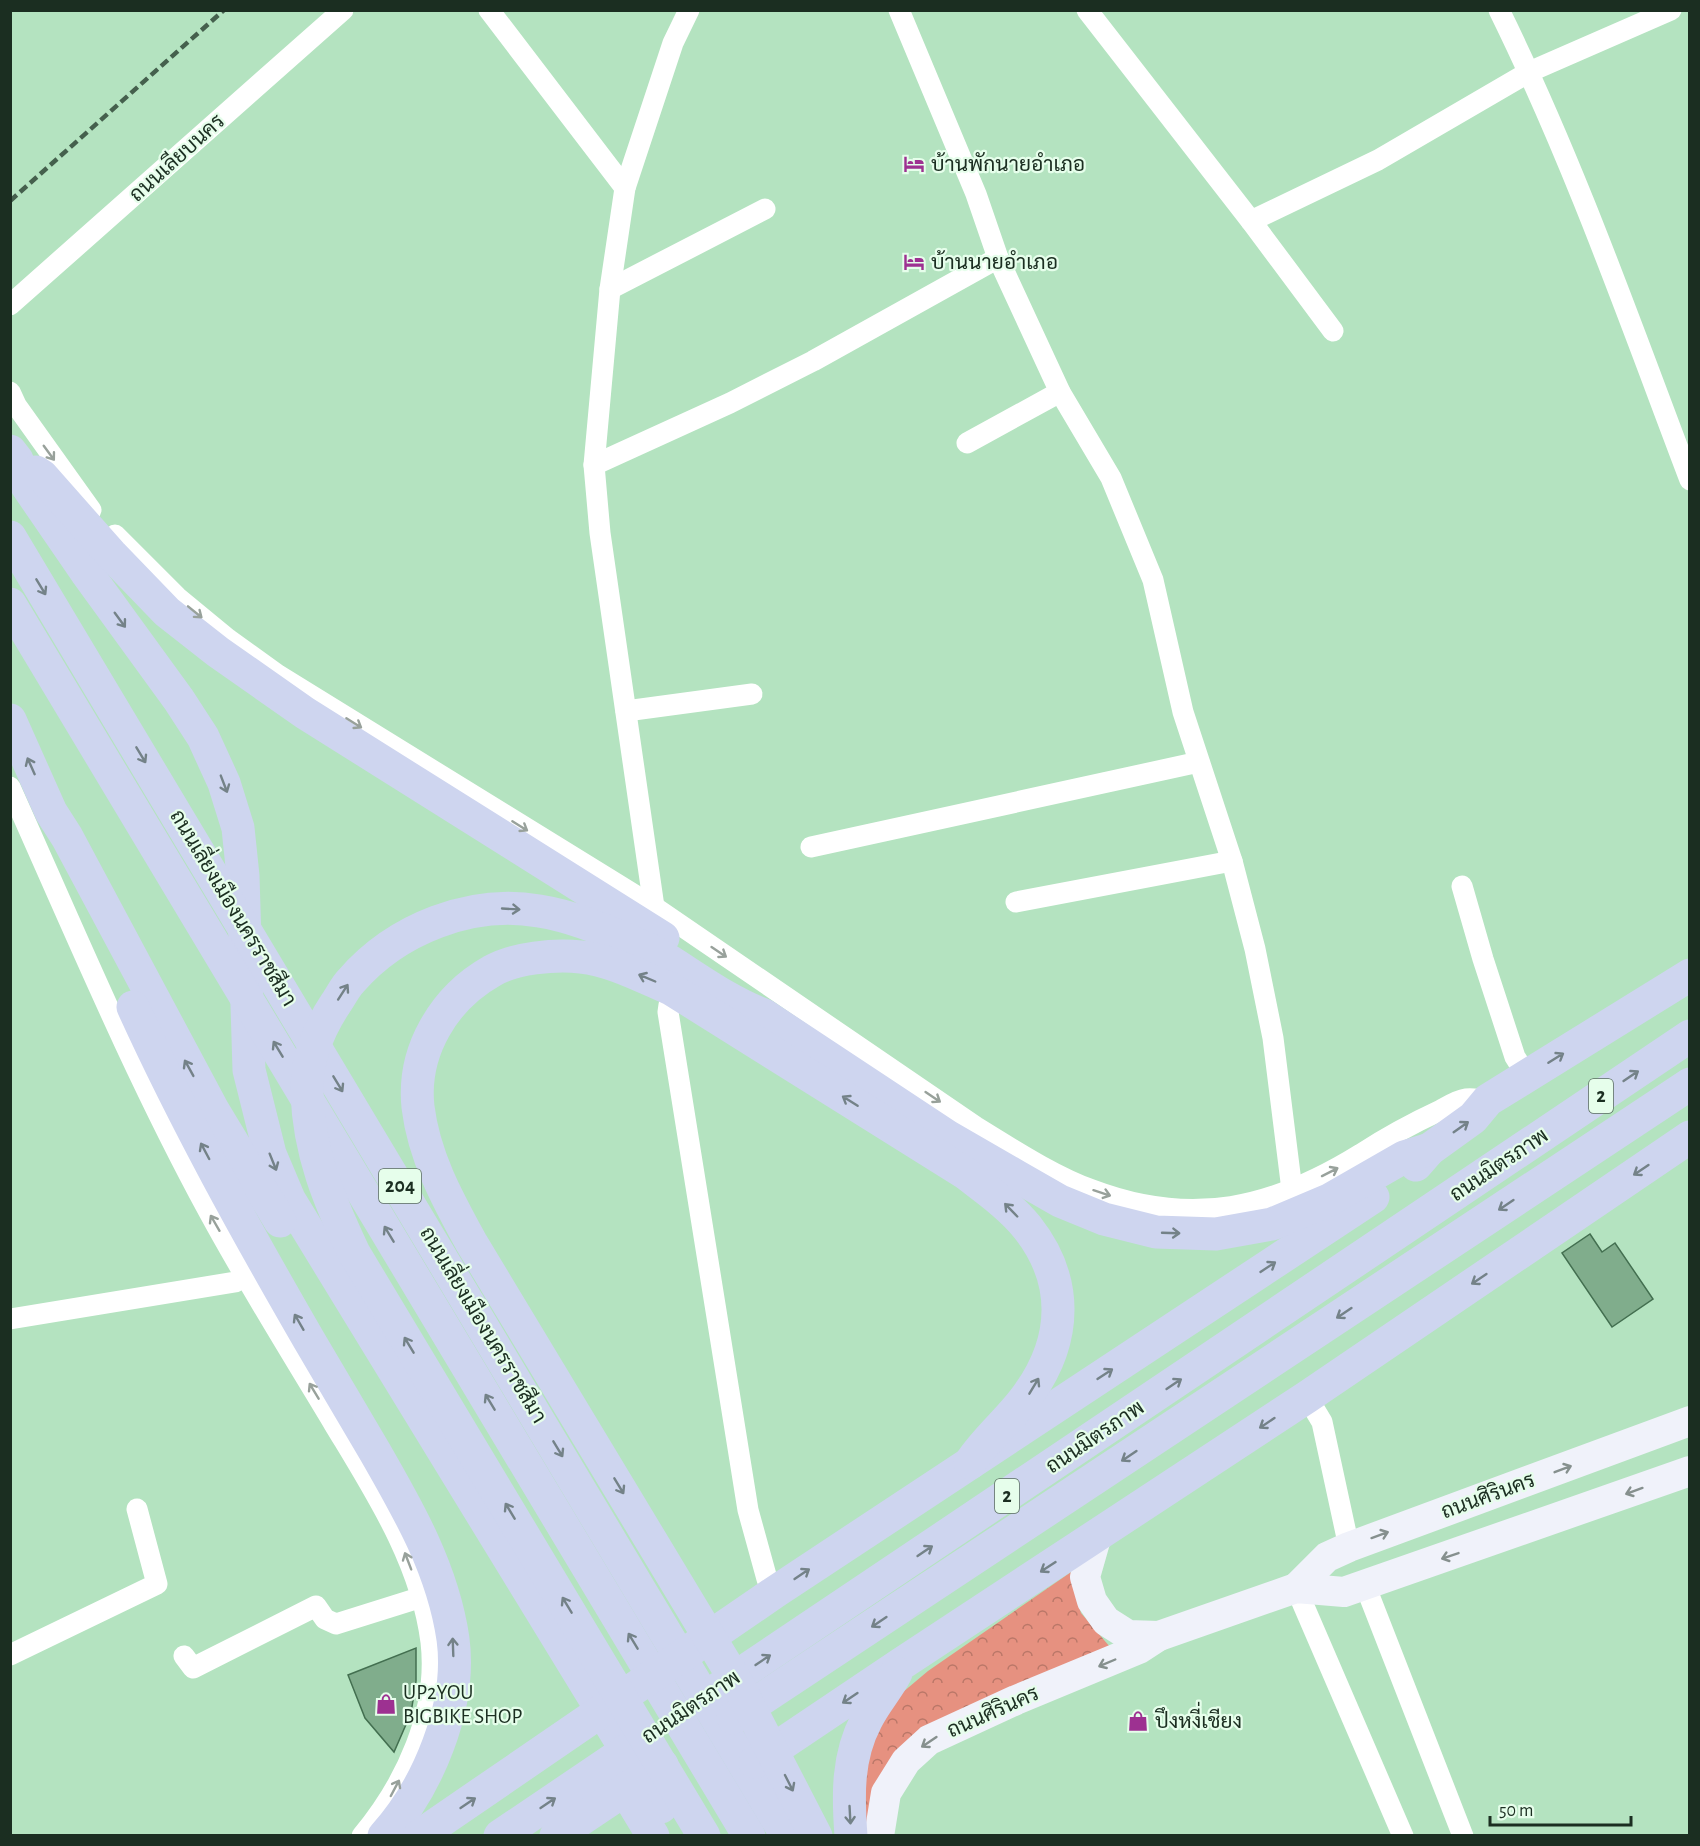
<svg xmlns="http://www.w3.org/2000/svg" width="1700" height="1846" viewBox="0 0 1700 1846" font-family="'Alegreya Sans',Sarabun,sans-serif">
<defs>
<pattern id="park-crowns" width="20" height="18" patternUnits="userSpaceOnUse" patternTransform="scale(1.5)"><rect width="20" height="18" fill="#e69180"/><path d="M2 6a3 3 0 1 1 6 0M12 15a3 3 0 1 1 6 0" fill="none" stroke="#ba7768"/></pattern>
</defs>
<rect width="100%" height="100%" fill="#b4e3c0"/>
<path fill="url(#park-crowns)" d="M1074 1570 1076 1598 1081 1613 1110 1647 924 1733 865 1835 866 1753 890 1703 928 1671Z"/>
<g fill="#80ad8c" stroke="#436f50" stroke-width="1.5">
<path d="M1590 1234 1602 1252 1615 1243 1653 1299 1612 1327 1562 1253Z"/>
<path d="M416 1648V1681L411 1713 394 1752 365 1718 348 1675Z"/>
</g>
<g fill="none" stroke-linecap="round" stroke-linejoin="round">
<g stroke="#fff" stroke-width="21">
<path d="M489 10 625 188"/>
<path d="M899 10 976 194 998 258 1060 392 1111 478 1153 580 1183 712 1232 861 1255 949 1273 1038 1292 1190"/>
<path d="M1087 10 1251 221 1378 160 1529 72 1671 10"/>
<path d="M1499 10C1574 162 1630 322 1690 480"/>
<path d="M1251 221 1333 331"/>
<path d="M610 289 765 209"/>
<path d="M10 305 343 10"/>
<path d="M10 392 16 405 91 510"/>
<path d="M967 443 1060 392"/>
<path d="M594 465 730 403 813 361 998 258"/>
<path d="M115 535 177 597 228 639 278 675 654 907 976 1127C1012 1149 1053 1176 1092 1190 1192 1228 1274 1208 1361 1154 1387 1137 1413 1123 1441 1110 1448 1106 1458 1100 1466 1099 1473 1098 1481 1100 1488 1100"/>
<path d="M626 711 752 694"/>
<path d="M10 787C74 930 134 1074 209 1212 248 1284 292 1354 334 1424 375 1492 421 1562 431 1642 439 1712 406 1783 362 1836"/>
<path d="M811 847 1199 762"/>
<path d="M1462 886 1483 959 1515 1057 1527 1076"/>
<path d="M1016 902 1232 861"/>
<path d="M658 916 654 907 600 533 594 465 610 289 625 188 673 43 689 10"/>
<path d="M669 1005 668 1012 748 1510 767 1579 775 1592"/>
<path d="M10 1319 235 1282 246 1276"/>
<path d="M1307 1397 1322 1422 1349 1547"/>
<path d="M1365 1585 1463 1836"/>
<path d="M1296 1588 1403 1836"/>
<path d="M10 1655 157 1584 137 1509"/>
<path d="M184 1656 193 1668 316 1606 325 1619 336 1624 422 1597"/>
</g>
<g stroke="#f0f2fa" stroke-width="30">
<path d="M1097 1535 1085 1577 1092 1601 1106 1621 1128 1635 1159 1636"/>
<path d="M1296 1588 1327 1557 1349 1547 1690 1421"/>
<path d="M879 1836 886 1793 906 1761 929 1740 1016 1700 1139 1649 1159 1636 1296 1588 1344 1592 1690 1471"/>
</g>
<g stroke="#ced5ef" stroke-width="33">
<path d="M10 451 17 460 27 486 86 572 179 700 203 737 224 783 238 828 243 876 249 1070 270 1154 289 1199 661 1807"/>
<path d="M36 472 42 476 111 554 167 612 218 652 305 713 663 938"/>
<path d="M10 537 787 1836"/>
<path d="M10 604 749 1836"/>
<path d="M10 720 51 812 67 837 213 1110 280 1221"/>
<path d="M133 1007C185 1121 246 1231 309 1340 331 1377 353 1415 375 1452 409 1511 443 1570 453 1639 462 1706 428 1787 384 1836"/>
<path d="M1416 1165 1430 1149 1473 1118 1488 1100 1690 975"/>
<path d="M718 1689 1690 1036"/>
<path d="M733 1718 1690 1084"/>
<path d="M755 1762 901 1664 1307 1397 1690 1137"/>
<path d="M624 1788 653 1836"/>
<path d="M419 1836 775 1592 1373 1197"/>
<path d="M500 1836 645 1738"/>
<path d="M556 1836 662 1765"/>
<path d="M704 1836 354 1253C329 1200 309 1153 307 1093 306 1060 318 1030 336 1003 341 996 345 987 351 981 396 929 471 899 539 911 570 916 597 927 625 939 636 944 648 948 658 954 693 975 726 1001 764 1015L947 1136 1018 1177 1060 1201 1104 1219 1156 1232 1216 1234 1272 1224 1329 1200 1404 1157 1430 1149"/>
<path d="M816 1836 737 1683 471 1242C448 1200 424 1157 418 1107 412 1051 444 998 492 971 514 958 555 954 581 957 611 960 643 977 671 989L965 1173C987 1190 1010 1206 1027 1227 1069 1280 1067 1339 1029 1393 1012 1418 987 1437 970 1463"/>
<path d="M851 1836C848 1796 847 1757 866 1721 874 1704 887 1690 896 1673"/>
</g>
<path stroke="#45604d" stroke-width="4.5" stroke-dasharray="9 4.5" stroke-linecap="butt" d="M10 201 224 10"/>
</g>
<defs><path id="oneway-shaft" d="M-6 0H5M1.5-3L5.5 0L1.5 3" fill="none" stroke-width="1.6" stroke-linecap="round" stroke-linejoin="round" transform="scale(1.5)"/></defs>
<g stroke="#98a19b">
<use href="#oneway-shaft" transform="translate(49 453) rotate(54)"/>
<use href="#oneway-shaft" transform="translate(195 612) rotate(39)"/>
<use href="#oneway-shaft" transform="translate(354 723) rotate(32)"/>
<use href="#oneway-shaft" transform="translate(520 826) rotate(32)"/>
<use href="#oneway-shaft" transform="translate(719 952) rotate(34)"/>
<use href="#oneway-shaft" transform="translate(933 1097) rotate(34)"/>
<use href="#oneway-shaft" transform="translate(1330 1172) rotate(-27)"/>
<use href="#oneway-shaft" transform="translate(1102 1193) rotate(18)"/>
<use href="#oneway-shaft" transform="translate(215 1223) rotate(-120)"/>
<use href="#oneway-shaft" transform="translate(314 1391) rotate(-121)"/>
<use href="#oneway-shaft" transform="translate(408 1561) rotate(-111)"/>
<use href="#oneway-shaft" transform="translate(395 1788) rotate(-62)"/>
</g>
<g stroke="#748288">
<use href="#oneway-shaft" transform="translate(41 587) rotate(59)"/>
<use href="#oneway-shaft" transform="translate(120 620) rotate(54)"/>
<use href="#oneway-shaft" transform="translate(141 755) rotate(59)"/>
<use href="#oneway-shaft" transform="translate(31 766) rotate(-114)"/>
<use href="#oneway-shaft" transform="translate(224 784) rotate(69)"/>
<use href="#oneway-shaft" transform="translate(511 909) rotate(3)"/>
<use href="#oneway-shaft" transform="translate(647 978) rotate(-157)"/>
<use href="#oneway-shaft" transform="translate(343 992) rotate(-57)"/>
<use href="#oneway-shaft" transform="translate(278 1049) rotate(-121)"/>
<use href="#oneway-shaft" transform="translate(1556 1058) rotate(-32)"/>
<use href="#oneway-shaft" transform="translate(189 1068) rotate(-119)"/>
<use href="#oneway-shaft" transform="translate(1631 1076) rotate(-34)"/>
<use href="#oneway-shaft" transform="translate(338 1084) rotate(59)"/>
<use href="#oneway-shaft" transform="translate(850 1101) rotate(-148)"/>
<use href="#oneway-shaft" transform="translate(1461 1127) rotate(-35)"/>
<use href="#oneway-shaft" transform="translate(205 1151) rotate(-118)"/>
<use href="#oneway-shaft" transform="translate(273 1162) rotate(68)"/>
<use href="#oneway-shaft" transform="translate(1641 1170) rotate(146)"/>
<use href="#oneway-shaft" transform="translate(1506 1205) rotate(146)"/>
<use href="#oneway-shaft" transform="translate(1011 1210) rotate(-134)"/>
<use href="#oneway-shaft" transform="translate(1171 1233) rotate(2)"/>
<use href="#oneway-shaft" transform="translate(389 1234) rotate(-121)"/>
<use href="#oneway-shaft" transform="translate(1268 1267) rotate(-33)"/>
<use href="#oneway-shaft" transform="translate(1479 1279) rotate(146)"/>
<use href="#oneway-shaft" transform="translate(1344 1313) rotate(146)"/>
<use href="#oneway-shaft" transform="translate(299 1322) rotate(-120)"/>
<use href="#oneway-shaft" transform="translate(409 1345) rotate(-121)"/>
<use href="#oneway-shaft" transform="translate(1105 1374) rotate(-33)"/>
<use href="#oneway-shaft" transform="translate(1174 1384) rotate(-34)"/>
<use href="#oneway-shaft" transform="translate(1034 1386) rotate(-59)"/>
<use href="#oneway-shaft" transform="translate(490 1402) rotate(-121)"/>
<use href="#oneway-shaft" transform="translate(1267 1423) rotate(146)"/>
<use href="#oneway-shaft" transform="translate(558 1449) rotate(59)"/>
<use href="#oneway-shaft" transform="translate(1129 1456) rotate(146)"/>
<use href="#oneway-shaft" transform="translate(619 1486) rotate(59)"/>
<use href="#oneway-shaft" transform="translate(510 1511) rotate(-121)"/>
<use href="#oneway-shaft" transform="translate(925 1551) rotate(-34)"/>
<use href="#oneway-shaft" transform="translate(1048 1567) rotate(147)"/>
<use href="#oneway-shaft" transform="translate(802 1574) rotate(-34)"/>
<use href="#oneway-shaft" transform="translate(567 1605) rotate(-121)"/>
<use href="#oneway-shaft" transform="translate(879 1622) rotate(146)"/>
<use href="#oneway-shaft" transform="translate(633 1641) rotate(-121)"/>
<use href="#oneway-shaft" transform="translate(453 1647) rotate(-92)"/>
<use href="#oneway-shaft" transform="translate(763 1660) rotate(-34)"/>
<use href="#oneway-shaft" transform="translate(850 1698) rotate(146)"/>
<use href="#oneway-shaft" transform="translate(789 1783) rotate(63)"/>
<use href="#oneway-shaft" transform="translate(468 1803) rotate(-34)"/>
<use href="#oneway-shaft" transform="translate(548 1803) rotate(-34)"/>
<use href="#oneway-shaft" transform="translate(850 1815) rotate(87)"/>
</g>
<g stroke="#86908e">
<use href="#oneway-shaft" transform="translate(1563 1469) rotate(-21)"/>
<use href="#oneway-shaft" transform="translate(1634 1491) rotate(160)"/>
<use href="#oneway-shaft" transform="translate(1380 1535) rotate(-20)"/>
<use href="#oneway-shaft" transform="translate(1450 1556) rotate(161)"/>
<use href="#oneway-shaft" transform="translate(1107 1663) rotate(157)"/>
<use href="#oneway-shaft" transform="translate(929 1742) rotate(146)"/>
</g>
<defs>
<g id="hotel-bare" transform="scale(1.62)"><path d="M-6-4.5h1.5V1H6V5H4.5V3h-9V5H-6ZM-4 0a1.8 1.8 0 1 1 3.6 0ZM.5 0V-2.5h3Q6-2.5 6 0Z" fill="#9d3191" stroke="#e6feeb" stroke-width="2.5" paint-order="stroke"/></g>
<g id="shop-bare" transform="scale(1.62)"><path d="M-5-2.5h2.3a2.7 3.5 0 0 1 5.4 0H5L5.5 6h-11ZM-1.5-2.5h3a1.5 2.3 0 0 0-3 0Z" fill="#9d3191" stroke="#e6feeb" stroke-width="2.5" paint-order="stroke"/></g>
</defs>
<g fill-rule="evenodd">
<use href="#hotel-bare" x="914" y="164"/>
<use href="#hotel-bare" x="914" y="262"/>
<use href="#shop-bare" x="386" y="1704"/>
<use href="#shop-bare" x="1138" y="1721"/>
</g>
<g text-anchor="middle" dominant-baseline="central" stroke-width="4.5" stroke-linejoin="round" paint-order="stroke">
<g fill="#e6feeb" stroke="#586c5e" stroke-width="1.5">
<rect x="1589" y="1079" width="24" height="34" rx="4.5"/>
<rect x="379" y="1169" width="42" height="34" rx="4.5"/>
<rect x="995" y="1479" width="24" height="34" rx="4.5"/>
</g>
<g font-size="20" font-weight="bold" fill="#1b2e21">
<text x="1601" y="1096">2</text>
<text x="400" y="1186">204</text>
<text x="1007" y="1496">2</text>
</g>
<g font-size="21" fill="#1b2e21" stroke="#e6feeb">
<text transform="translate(177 158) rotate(-42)">ถนนเลียบนคร</text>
<text transform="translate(233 908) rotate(59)">ถนนเลี่ยงเมืองนครราชสีมา</text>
<text transform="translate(1499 1165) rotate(-34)">ถนนมิตรภาพ</text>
<text transform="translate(483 1325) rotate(59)">ถนนเลี่ยงเมืองนครราชสีมา</text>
<text transform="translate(1095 1437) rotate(-34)">ถนนมิตรภาพ</text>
<text transform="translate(1488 1496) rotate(-20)">ถนนศิรินคร</text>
<text transform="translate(691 1707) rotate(-34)">ถนนมิตรภาพ</text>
<text transform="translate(993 1712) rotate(-24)">ถนนศิรินคร</text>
</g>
<g font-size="21" fill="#1b2e21" stroke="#e6feeb" text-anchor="start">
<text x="931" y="164">บ้านพักนายอำเภอ</text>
<text x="931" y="262">บ้านนายอำเภอ</text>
<text x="403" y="1692">UP2YOU<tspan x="403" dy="24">BIGBIKE SHOP</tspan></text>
<text x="1155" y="1721">ปึงหงี่เชียง</text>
</g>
</g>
<rect width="1700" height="1846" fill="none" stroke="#1b2e21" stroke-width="24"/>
<path d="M1490 1816v9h141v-9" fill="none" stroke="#1b2e21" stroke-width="3"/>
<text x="1499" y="1816" font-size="18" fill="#1b2e21" stroke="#e6feeb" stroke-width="4.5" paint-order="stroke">50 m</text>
</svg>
